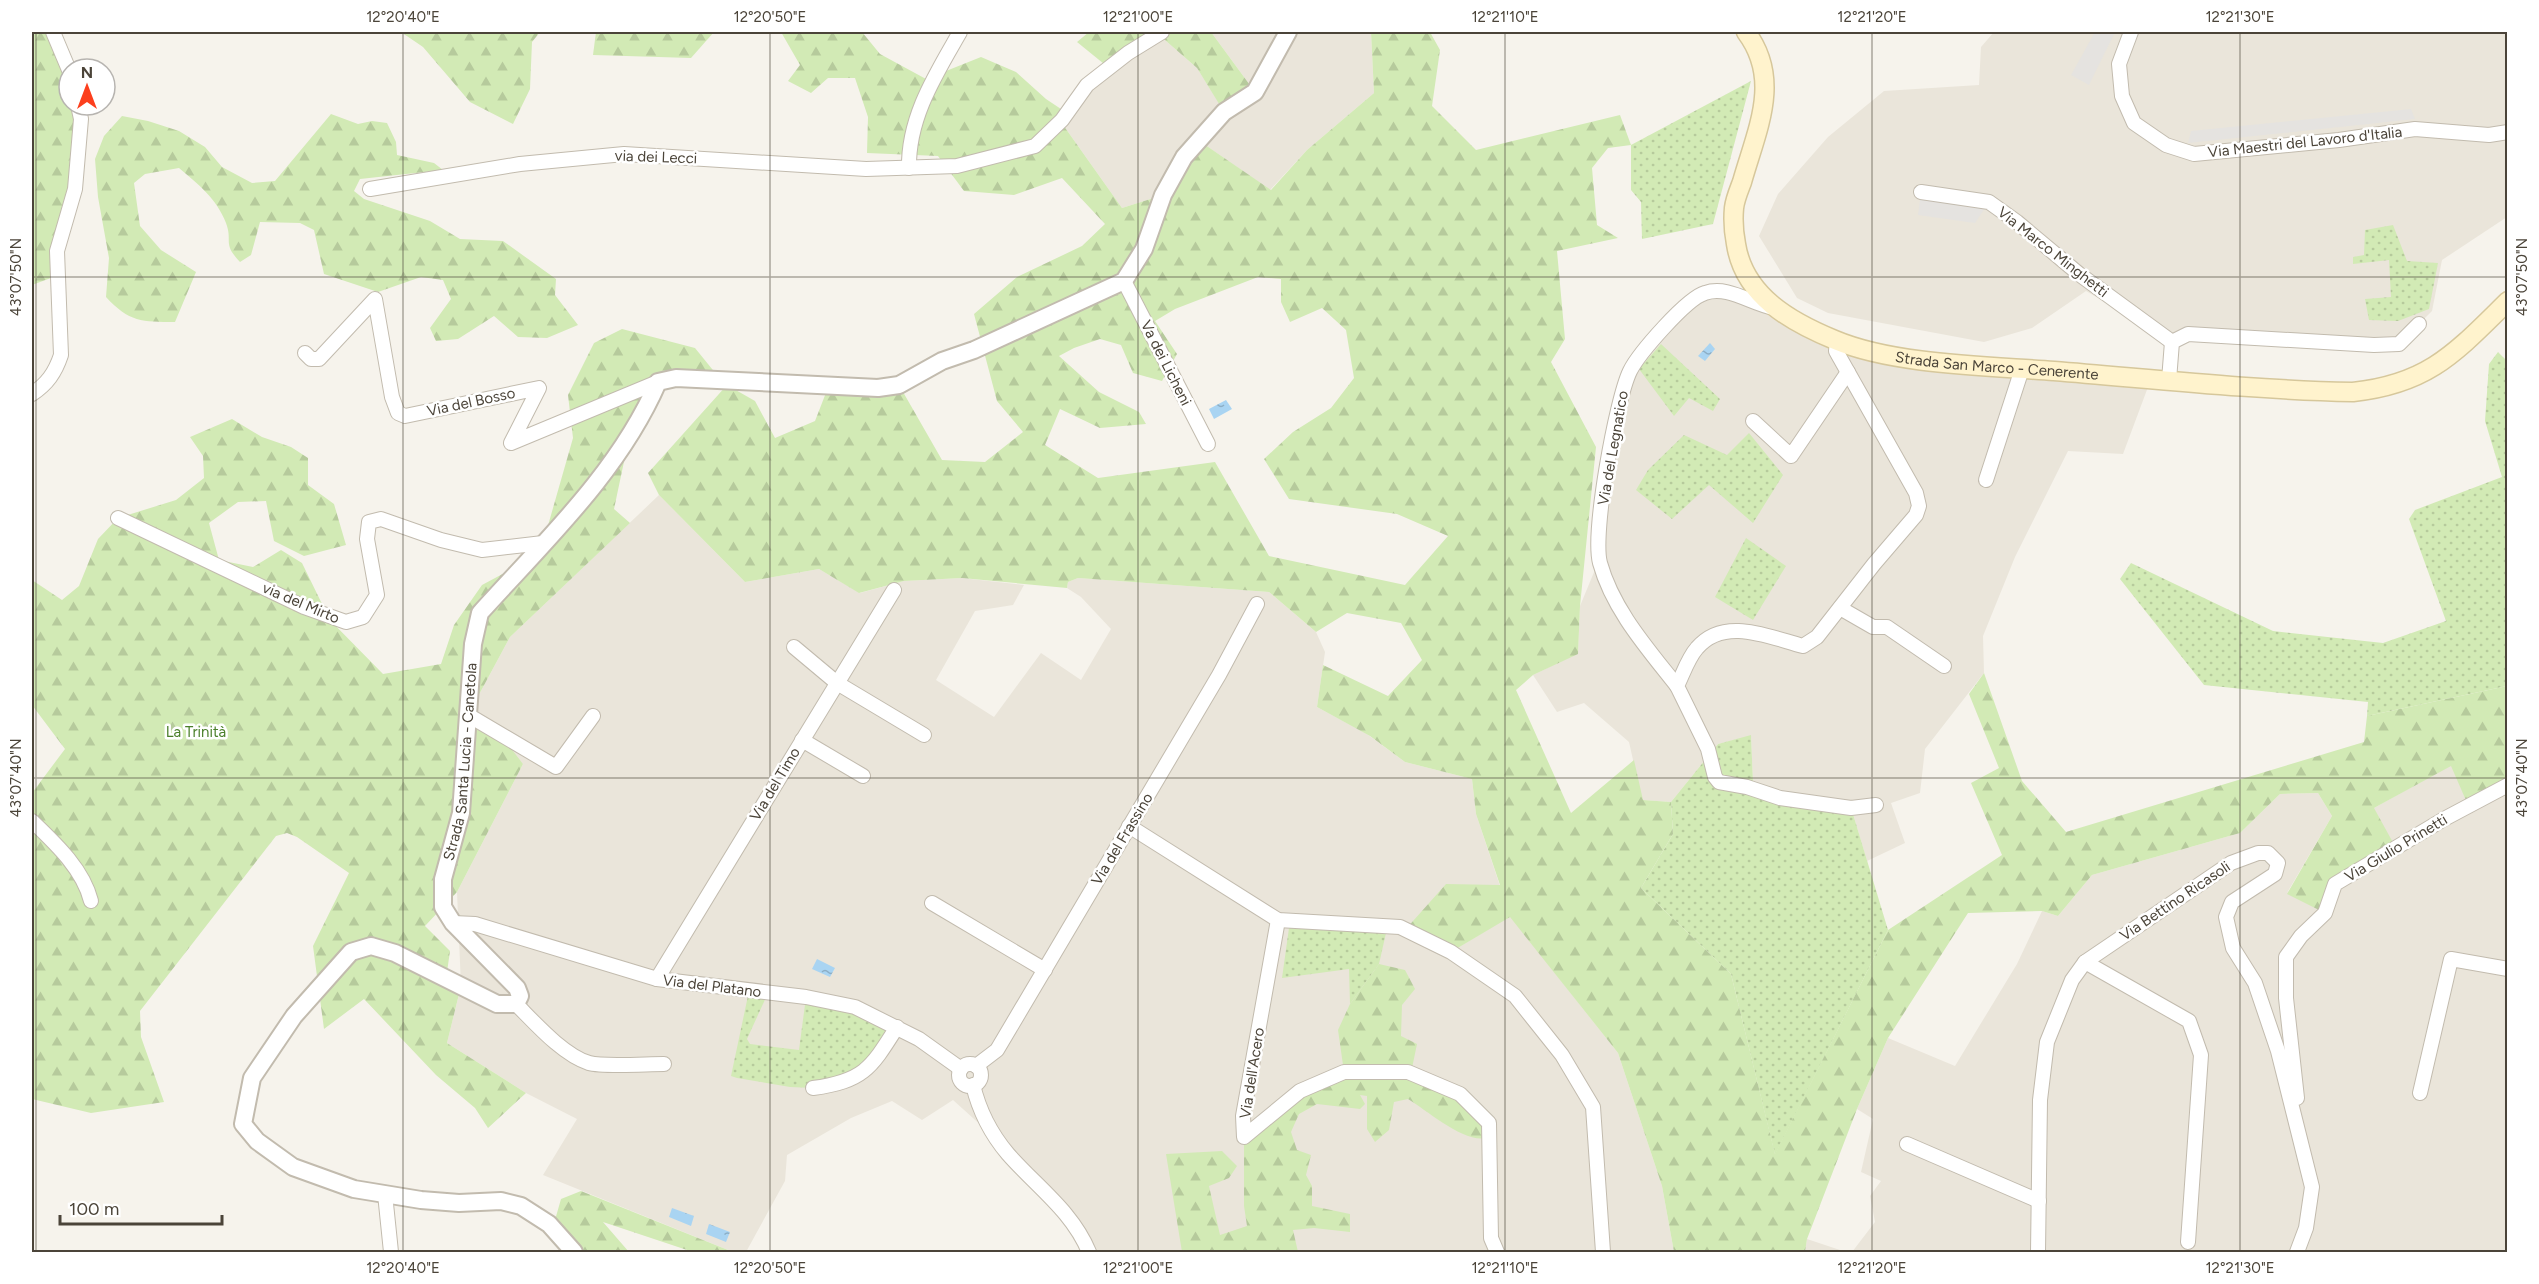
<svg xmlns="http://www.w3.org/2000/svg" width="2539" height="1284" viewBox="0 0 2539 1284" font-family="Figtree,sans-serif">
<defs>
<pattern id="grass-dots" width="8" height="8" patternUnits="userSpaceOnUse" patternTransform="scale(1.5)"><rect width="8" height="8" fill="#d2eab5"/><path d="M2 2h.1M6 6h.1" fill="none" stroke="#b6ca9c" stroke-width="1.8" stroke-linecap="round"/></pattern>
<pattern id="forest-firs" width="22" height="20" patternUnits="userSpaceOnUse" patternTransform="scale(1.5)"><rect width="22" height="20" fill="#d2eab5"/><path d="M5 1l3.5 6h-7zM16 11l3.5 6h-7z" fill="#b6ca9c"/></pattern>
<pattern id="water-ripples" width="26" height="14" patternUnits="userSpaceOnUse" patternTransform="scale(1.5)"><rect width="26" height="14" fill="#a9d4f2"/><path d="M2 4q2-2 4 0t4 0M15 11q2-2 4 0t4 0" fill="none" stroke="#8caec5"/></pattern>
</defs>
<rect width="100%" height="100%" fill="#f6f3ec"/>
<g fill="#eae5da">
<path d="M1211 32H1371L1374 93 1307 150 1270 190 1198 140 1163 195 1122 208 1061 122 1087 85 1158 34 1197 68 1224 111 1255 92Z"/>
<path d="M1994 32H2507V217L2442 260 2432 311 2399 344 2188 334 2172 342 2086 291 2032 328 1984 342 1828 313 1797 298 1759 236 1778 194 1828 137 1884 91 1979 85 1981 47Z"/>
<path d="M1723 290 1882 353 2151 379 2123 454 2068 451 2015 557 1983 636 1984 673 1925 749 1920 793 1891 803 1905 843 1867 861 1853 814 1780 798 1753 783 1751 736 1718 744 1671 802 1642 800 1629 742 1584 703 1557 712 1533 675 1578 653 1580 606 1599 560 1607 466 1630 371 1688 302Z"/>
<path d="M659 495 745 582 819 569 860 593 904 581 962 578 1024 585 1013 605 975 611 936 680 994 717 1041 653 1081 680 1111 629 1081 597 1067 588 1068 582 1078 578 1269 592 1316 632 1325 652 1317 707 1367 734 1405 762 1472 779 1476 814 1500 886 1451 952 1510 916 1618 1053 1662 1186 1674 1252H1089L994 1137 953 1100 922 1120 892 1101 851 1118 787 1155 785 1181 746 1252H733L543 1175 577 1119 526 1093 447 1043 461 986 457 892 523 764 468 715 510 637Z"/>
<path d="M2451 765 2507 785V1252H1852L1875 1222 1870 1196 1881 1181 1861 1172 1873 1119 1857 1109 1888 1038 1955 1066 2017 964 2042 911 2058 916 2092 875 2240 833 2280 794 2318 793 2332 816 2287 893 2374 808Z"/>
<path d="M1807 1239 1846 1252H1805Z"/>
</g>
<g fill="url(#grass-dots)">
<path d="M1751 81 1713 224 1642 239 1641 202 1631 190V145Z"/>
<path d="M2393 225 2407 261 2438 263 2429 309 2398 321 2369 320 2365 299 2391 297 2389 260 2353 264V257L2364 255 2365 230Z"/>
<path d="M1661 344 1720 399 1713 411 1689 398 1674 416 1639 369Z"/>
<path d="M2498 352 2507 361V686L2367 716 2368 702 2204 685 2120 579 2131 563 2273 631 2383 643 2446 621 2409 519 2415 510 2502 477 2485 421 2489 364Z"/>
<path d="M1749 433 1783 475 1753 523 1709 485 1672 519 1636 490 1648 470 1684 435 1727 455Z"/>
<path d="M1746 538 1786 566 1753 620 1715 597Z"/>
<path d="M1751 735 1753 782 1780 798 1853 814 1888 930 1775 1155 1731 974 1641 888 1673 834 1671 802 1718 744Z"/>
<path d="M1289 928 1386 933 1379 964 1350 1004 1349 969 1282 978Z"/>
<path d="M749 991 768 993 747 1039 750 1044 799 1050 806 997 897 1027 863 1074 813 1088 790 1087 737 1078 731 1076Z"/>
</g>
<g fill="url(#forest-firs)" fill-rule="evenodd">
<path d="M32 32H53L69 69V105H78L59 275 32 285Z"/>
<path d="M401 32H540L532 42 530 89 513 124 470 102 423 47Z"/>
<path d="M596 32H714L691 58 593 55Z"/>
<path d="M781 32H862L880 54 926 79 981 57 1016 72 1046 99 1067 113 1061 122 1122 208 1163 195 1198 140 1271 190 1307 150 1374 93 1371 32H1430L1440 50 1432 106 1476 150 1620 115 1631 145 1608 148 1592 168 1597 225 1618 238 1557 251 1565 339 1551 362 1596 447 1580 606 1578 654 1533 675 1516 690 1571 813 1634 760 1643 800 1671 802 1673 834 1641 888 1731 974 1775 1154 1888 930 2002 855 1971 783 1999 768 1969 694 1984 673 2022 781 2066 832 2364 742 2367 716 2507 686V785L2468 805 2451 766 2374 808 2396 848 2335 884 2325 913 2287 894 2332 816 2318 793 2280 794 2240 833 2092 875 2058 916 2042 911 1968 913 1888 1038 1857 1109 1807 1239 1805 1252H1674L1662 1186 1618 1053 1510 917 1451 952 1405 930 1446 884 1500 885 1476 814 1472 779 1405 762 1370 736 1317 707 1323 665 1388 696 1422 660 1401 623 1347 613 1316 632 1269 592 1078 578 1068 582 1067 588 962 578 904 581 859 593 819 569 745 582 659 495 648 473 727 385 755 401 775 438 815 421 829 385H899L942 460 985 462 1023 432 997 401 974 314 1017 277 1082 246 1105 224 1062 178 1014 195 964 191 938 156 867 153 868 117 855 78H828L811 93 788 81 800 65ZM1258 277 1281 279V302L1290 322 1322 308 1346 330 1354 378 1331 408 1293 432 1264 459 1289 499 1397 514 1448 536 1405 585 1269 556 1215 462 1098 478 1045 445 1060 409 1100 428 1146 424 1139 412 1099 392 1059 356 1074 348 1100 339 1121 345 1133 373 1162 381 1177 354 1155 321 1175 309Z"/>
<path d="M1089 32H1211L1255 92 1224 112 1197 68 1158 34 1109 68 1077 42Z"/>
<path d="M331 114 358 124 372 121 387 123 396 142 397 155 434 163 443 170 360 179 354 191 364 199 430 221 460 239 503 241 556 279 555 295 578 325 547 338 518 337 494 316 458 339 436 341 430 328 451 299 443 280 421 277 378 292 324 274 314 230 300 223 260 222 251 255 240 262C222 243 233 242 226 223 217 199 198 184 179 168L145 174 134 183 140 226 161 250 196 272 175 322C142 322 129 322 106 297L109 258 98 197 95 159 104 136 122 116 148 121 179 131 205 147 222 167 252 183 275 181Z"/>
<path d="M622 329 695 348 721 380 653 384 629 438 614 509 630 523 510 637 468 715 500 734 523 764 457 892 425 926 450 951 446 979 461 986 447 1043 526 1093 488 1128 475 1108 436 1075 364 999 324 1029 313 946 349 873 297 837 287 833 276 836 140 1011 141 1037 164 1102 91 1113 32 1099V793L65 749 32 705V580L62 600 79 586 98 539 118 518 176 500 204 478 203 456 190 437 232 419 262 437 291 447 308 458V485L334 504 346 545 304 556 274 541 266 501 238 502 209 523 219 560 253 567 281 550 302 563 325 610V615L383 674 441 664 454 625 482 585 527 561 543 543 573 438 568 395 594 343Z"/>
<path d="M1379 964 1405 970 1415 989 1402 1005 1401 1036 1417 1044 1411 1073 1460 1094 1489 1123V1137C1467 1146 1428 1111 1408 1099L1394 1102 1389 1130 1375 1142 1367 1129V1096L1360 1095 1365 1104 1360 1109 1317 1104 1299 1114 1291 1132 1297 1150 1311 1155 1306 1175 1312 1186V1206L1350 1214V1232L1314 1228 1293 1230 1298 1252H1182L1166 1154 1222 1151 1237 1166 1229 1178 1209 1186 1220 1235 1247 1226 1244 1206V1137L1300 1091 1344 1072 1338 1030 1350 1004Z"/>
<path d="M581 1191 733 1252H693L603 1222 629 1252H575L555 1220 561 1199Z"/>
</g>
<g fill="#e5e3e0">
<path d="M2095 32H2115L2089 85 2071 75Z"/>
<path d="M2411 109 2415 119 2188 143 2191 131Z"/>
<path d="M1921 192 1989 202 1975 223 1918 215Z"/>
</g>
<g fill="url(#water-ripples)">
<path d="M1710 343 1715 349 1705 361 1698 356Z"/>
<path d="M1226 400 1232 409 1214 419 1209 409Z"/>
<path d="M817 959 835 968 830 977 812 969Z"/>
<path d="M672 1208 694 1216 691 1226 669 1217Z"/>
<path d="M709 1224 730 1232 726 1242 706 1234Z"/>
</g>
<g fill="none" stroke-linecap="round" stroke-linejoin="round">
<g stroke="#c2bbae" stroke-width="16">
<g id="minor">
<path d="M53 32 69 70"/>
<path d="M2131 32 2119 64 2122 96 2134 123 2166 145 2194 154 2339 140 2415 129 2489 135 2508 132"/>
<path d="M909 168C908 117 936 74 960 32"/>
<path d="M370 189 520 164 624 154 866 169 957 166 1035 146 1062 120 1087 85 1128 53 1162 32"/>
<path d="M1921 192 1989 202 2017 222 2079 274 2172 342"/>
<path d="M1124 281 1208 444"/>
<path d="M1837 341 1836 351 1916 493 1919 506 1916 515 1874 564 1817 637 1803 646C1769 637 1724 616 1697 648 1688 658 1683 674 1677 686L1708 749 1715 777 1719 782 1747 787 1780 798 1851 808 1876 805"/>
<path d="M305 353 311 359H319L375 299 392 397 398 413 405 416 539 388 511 443 658 382"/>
<path d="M2169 380 2172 342 2188 334 2374 345 2399 344 2419 324"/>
<path d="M32 394C47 384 55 373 61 355L57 251 75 189 81 119 78 105"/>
<path d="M1753 421 1791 456 1848 372"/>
<path d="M1986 480 2022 369"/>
<path d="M118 518 304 607 346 622 363 617 377 595 367 539 369 522 381 519 441 540 482 550 543 543"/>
<path d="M1840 608 1873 627H1887L1944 666"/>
<path d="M794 647 837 683 924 735"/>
<path d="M1677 686C1648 649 1613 610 1600 563 1592 533 1616 400 1630 371 1639 353 1687 298 1705 293 1728 285 1751 304 1774 308"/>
<path d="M468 715 556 767 593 716"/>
<path d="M802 740 863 776"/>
<path d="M32 821C55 843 83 869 91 901"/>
<path d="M1129 826 1278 920 1400 927 1451 952 1515 996 1562 1055 1593 1107 1603 1252"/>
<path d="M932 903 1045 970"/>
<path d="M1278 920 1243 1116 1244 1137 1300 1091 1344 1072H1408L1460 1094 1489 1123 1491 1238 1497 1252"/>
<path d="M453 923 475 924 657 979 806 997 855 1007 919 1039 961 1069"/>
<path d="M2085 962 2189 1021 2201 1055 2188 1242"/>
<path d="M657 979 894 590"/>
<path d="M516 1004C535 1023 563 1055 589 1063 603 1067 646 1064 664 1064"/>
<circle cx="970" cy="1075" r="11"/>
<path d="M976 1066 997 1050 1219 675 1257 604"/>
<path d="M973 1085C979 1110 991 1134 1008 1154 1037 1187 1072 1211 1089 1252"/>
<path d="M813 1088C864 1081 871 1068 897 1027"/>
<path d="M2420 1093 2451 959 2508 969"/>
<path d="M2297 1098 2286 998V957L2301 936 2325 913 2335 884 2444 819 2508 785"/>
<path d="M1907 1144 2039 1201"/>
<path d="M385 1194 391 1252"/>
<path d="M2038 1252 2040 1100 2047 1042 2072 980 2085 962 2231 863 2258 853H2268L2278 863 2275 874 2232 902 2226 917 2233 948 2255 983 2278 1051 2312 1187 2306 1228 2297 1252"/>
</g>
</g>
<g stroke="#c2bbae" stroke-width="20">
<g id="tertiary">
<path id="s1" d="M574 1252 549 1224 521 1206 501 1201 459 1203 421 1200 354 1189 293 1167 257 1141 243 1124 252 1078 294 1016 351 952 371 946 395 953 497 1004H516L520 996 517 988 453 923 443 907V879L461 813 473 644 480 613C545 541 619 472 658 382L676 378 878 388 899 385 942 361 974 350 1124 281 1144 249 1163 195 1184 157 1224 112 1255 92 1288 32"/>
</g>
</g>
<g stroke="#d6c79b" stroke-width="21">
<g id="secondary">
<path id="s2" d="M1746 32C1782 80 1757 129 1742 182 1739 190 1735 199 1734 208 1733 219 1734 234 1736 244 1744 296 1791 322 1835 340 1894 365 1990 366 2054 371 2154 379 2253 390 2353 392 2429 384 2456 352 2508 301"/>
</g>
</g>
<use href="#minor" stroke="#fff" stroke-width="14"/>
<use href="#tertiary" stroke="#fff" stroke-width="16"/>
<use href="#secondary" stroke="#fff3cd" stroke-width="18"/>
</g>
<path fill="none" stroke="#4b4439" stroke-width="1.5" stroke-opacity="0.45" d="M36 32V1252M403 32V1252M770 32V1252M1138 32V1252M1505 32V1252M1872 32V1252M2240 32V1252M32 277H2508M32 778H2508"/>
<g text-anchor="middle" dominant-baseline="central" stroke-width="5" stroke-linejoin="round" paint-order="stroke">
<g font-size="15" fill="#4b4439" stroke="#fff">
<text transform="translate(2305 142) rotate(-6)">Via Maestri del Lavoro d'Italia</text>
<text transform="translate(656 157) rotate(2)">via dei Lecci</text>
<text transform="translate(2053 252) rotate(38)">Via Marco Minghetti</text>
<text transform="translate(1166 363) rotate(63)">Va dei Licheni</text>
<text stroke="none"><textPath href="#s2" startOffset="530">Strada San Marco - Cenerente</textPath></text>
<text transform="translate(471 402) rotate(-12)">Via del Bosso</text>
<text transform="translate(1613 448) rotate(-80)">Via del Legnatico</text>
<text transform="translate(301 603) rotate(23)">via del Mirto</text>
<text stroke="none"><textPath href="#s1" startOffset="1032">Strada Santa Lucia - Canetola</textPath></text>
<text transform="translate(775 784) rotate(-59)">Via del Timo</text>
<text transform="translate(1122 839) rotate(-59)">Via del Frassino</text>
<text transform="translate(2396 848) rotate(-31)">Via Giulio Prinetti</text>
<text transform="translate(2175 901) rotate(-34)">Via Bettino Ricasoli</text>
<text transform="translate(712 986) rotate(7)">Via del Platano</text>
<text transform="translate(1252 1073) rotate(-81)">Via dell'Acero</text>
</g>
<g font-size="15" fill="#4a7f2a" stroke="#fff">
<text x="196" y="732">La Trinità</text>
</g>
</g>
<rect width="2539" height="1284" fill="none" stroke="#ffffff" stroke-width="66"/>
<g transform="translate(87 87)"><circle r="28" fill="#ffffff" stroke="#b7b4b0" stroke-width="1.5"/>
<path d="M0-4.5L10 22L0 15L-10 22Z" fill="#fc3f1d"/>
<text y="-9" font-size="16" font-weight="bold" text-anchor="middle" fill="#4b4439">N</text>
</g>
<path d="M60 1215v9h162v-9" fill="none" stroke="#4b4439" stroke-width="3"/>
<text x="69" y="1215" font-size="18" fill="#4b4439" stroke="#ffffff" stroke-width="4.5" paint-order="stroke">100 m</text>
<rect x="33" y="33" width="2473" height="1218" fill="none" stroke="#4b4439" stroke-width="2"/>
<g font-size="15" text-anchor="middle" fill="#4b4439">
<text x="403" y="22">12°20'40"E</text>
<text x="770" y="22">12°20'50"E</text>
<text x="1138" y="22">12°21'00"E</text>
<text x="1505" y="22">12°21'10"E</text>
<text x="1872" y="22">12°21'20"E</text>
<text x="2240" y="22">12°21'30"E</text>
<text transform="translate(16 277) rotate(-90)" y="5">43°07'50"N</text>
<text transform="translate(2522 277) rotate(-90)" y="5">43°07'50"N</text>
<text transform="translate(16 778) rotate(-90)" y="5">43°07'40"N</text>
<text transform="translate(2522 778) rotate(-90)" y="5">43°07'40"N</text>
<text x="403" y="1273">12°20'40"E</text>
<text x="770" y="1273">12°20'50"E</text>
<text x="1138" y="1273">12°21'00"E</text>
<text x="1505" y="1273">12°21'10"E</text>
<text x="1872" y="1273">12°21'20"E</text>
<text x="2240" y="1273">12°21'30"E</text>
</g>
</svg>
